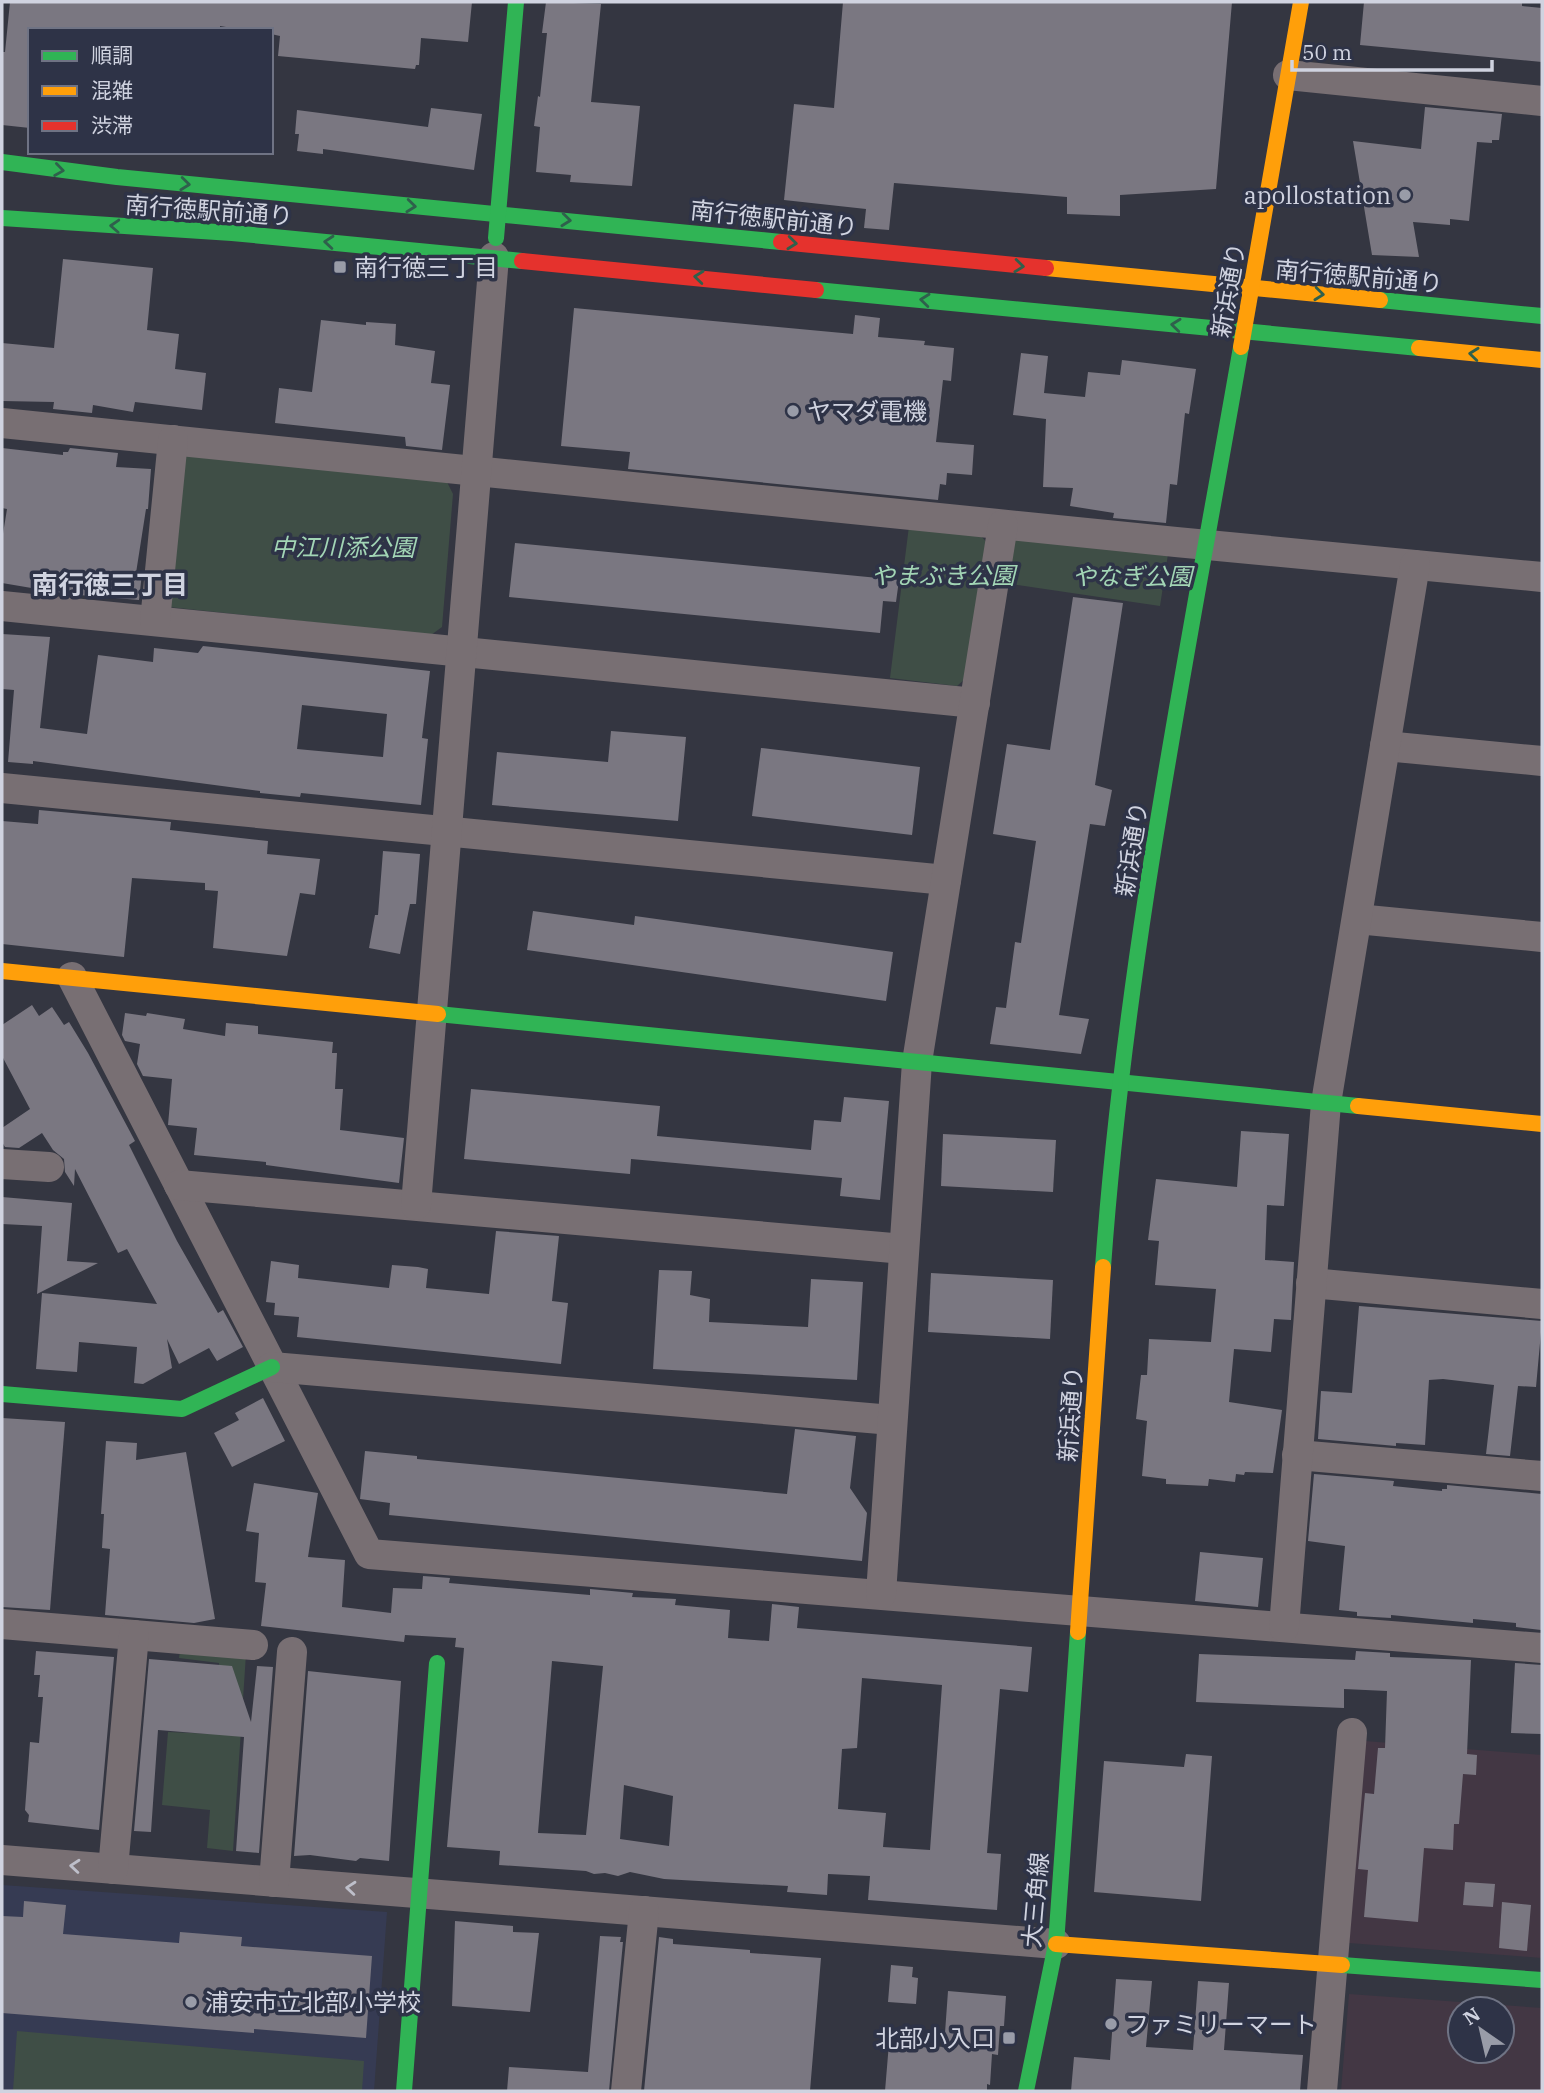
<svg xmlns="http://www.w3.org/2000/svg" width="1544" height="2093" viewBox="0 0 1544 2093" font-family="'IBM Plex Serif','Noto Sans JP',serif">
<rect width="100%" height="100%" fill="#343641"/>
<g fill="#433744" fill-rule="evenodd">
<path d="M1365 1741 1542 1755V1958L1349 1943Z"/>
<path d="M1349 1994 1542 2008V2091H1341ZM1460 2009H1502V2051H1460Z"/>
</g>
<path fill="#363b53" d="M2 1885 387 1912 374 2091H2Z"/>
<g fill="#3f4e46">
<path d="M188 453 446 480 453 494 442 627 431 635 169 607 176 461Z"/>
<path d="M909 526 980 535 989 545 966 678 957 686 890 678Z"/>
<path d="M1023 536 1168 554 1160 606 1005 583 1012 542Z"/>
<path d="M180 1651 246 1654 233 1851 207 1848 210 1810 162 1805 168 1732 215 1734 219 1663 179 1658Z"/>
<path d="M17 2031 364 2061 362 2091H13Z"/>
</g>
<g fill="#7a7781" fill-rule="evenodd">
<path d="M10 2H472L468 42 421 38 419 65H416L415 69 278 56 280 36 271 34V30H244L220 26V30H30V128L2 125V52H5Z"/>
<path d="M546 2 601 4 591 102 640 106 632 186 570 182 571 175 536 172 540 127 534 126 538 96 540 97 547 33H542Z"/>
<path d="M843 2H1232L1216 189 1120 195V216L1067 214V197L894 183 889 230 864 228 866 209 784 200 794 104 834 108Z"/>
<path d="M1364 2H1522V6L1542 8V62L1360 45Z"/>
<path d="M1425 107 1502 114 1499 140H1492V143L1477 142 1469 221 1450 219V225L1413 222 1419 257 1372 255 1353 141 1421 149Z"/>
<path d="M431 108 482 114 474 170 323 149V154L297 151 299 134H295L297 110 428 127Z"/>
<path d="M63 259 153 268 147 330 179 334 175 369 206 373 202 410 135 402 133 412 93 405 92 413 53 409 54 402 2 401V343L54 348Z"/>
<path d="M574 308 853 334 855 315 880 318 878 337 925 341 924 345 954 348 951 381 943 380 936 442 974 445 972 475 947 473 946 485 940 484 938 500 628 469 630 452 561 446Z"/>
<path d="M321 320 366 325V322L396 324 395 345 435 351 431 383 450 385 442 450 406 446 405 437 275 423 279 388 312 392Z"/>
<path d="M1021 353 1048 356 1044 393 1085 397 1088 372 1120 375 1122 360 1196 369 1189 414 1185 413 1177 485 1170 484 1166 523 1113 518 1114 513 1070 506 1073 488 1043 487 1046 419 1013 415Z"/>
<path d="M2 448 63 455V452H68L70 448 118 453 116 467 151 469 148 509H146L136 573H142L139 600 67 594 2 583V540L7 509 2 508Z"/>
<path d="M515 543 899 580 896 602 883 601 880 633 509 597Z"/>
<path d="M1073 597 1123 603 1095 785 1112 790 1105 826 1090 824 1059 1015 1089 1019 1081 1054 990 1044 996 1007 1006 1008 1015 942 1021 943 1036 841 993 834 1007 744 1050 750Z"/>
<path d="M2 634 50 637 40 728 87 734 98 655 153 662 154 648 198 653 203 646 430 671 422 738 428 739 421 805 301 793 300 797 260 793V791L33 761V764L8 762 14 690 2 689ZM302 705 387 714 383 757 297 749Z"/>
<path d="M611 731 686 737 678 821 492 805 497 752 608 762Z"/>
<path d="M761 748 920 767 912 835 752 816Z"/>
<path d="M39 810 171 822 170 830 268 841 267 854 320 859 315 895 300 893 287 956 213 948 218 891 205 890V883L132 878 124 957 2 944V821L38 824Z"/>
<path d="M383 851 420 854 416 904H410L400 954 369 948 375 915H378Z"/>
<path d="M533 911 634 925 635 916 893 952 886 1001 527 950Z"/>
<path d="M32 1005 39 1016 52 1007 64 1025 69 1022 88 1053 135 1141 129 1145 177 1241 218 1313 223 1310 243 1347 217 1361 209 1348 179 1364 167 1339 172 1368 143 1384 134 1383 137 1347 79 1342 77 1372 36 1369 42 1293 157 1304 127 1249 118 1253 75 1169 74 1186 65 1172 64 1159 53 1150 42 1133 19 1148 5 1147 2 1142V1128L30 1109 2 1056V1025Z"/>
<path d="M125 1013 146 1016 147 1013 185 1019 183 1029 225 1036 226 1023 258 1026V1034L333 1042 332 1053H337L335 1089H343L340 1130 404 1138 399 1183 266 1165V1162L194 1155 197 1128 168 1125 172 1079 143 1076 137 1064 140 1044 125 1041 122 1035Z"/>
<path d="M471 1089 660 1106 657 1136 811 1150 814 1120 841 1122 844 1097 889 1101 880 1200 840 1196 842 1178 631 1159 630 1174 464 1159Z"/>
<path d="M1241 1131 1289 1134 1284 1206 1267 1205 1265 1260 1294 1262 1291 1320 1274 1319 1271 1352 1234 1349 1229 1402 1282 1410 1273 1473 1245 1472 1244 1475 1236 1474 1235 1482 1209 1479 1208 1486 1166 1484V1479L1142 1476 1147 1421 1136 1419 1141 1375H1147L1149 1339 1211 1342 1216 1289 1155 1285 1159 1241 1148 1240 1156 1179 1237 1187Z"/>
<path d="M943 1134 1056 1140 1053 1192 941 1186Z"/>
<path d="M2 1197 72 1203 67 1261 98 1263 37 1294 42 1226 2 1224Z"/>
<path d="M496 1231 559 1236 552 1301 568 1303 561 1364 297 1337 299 1317 274 1315 275 1303 266 1302 271 1261 299 1265 298 1278 389 1288 392 1265 418 1267 428 1269 426 1288 489 1294Z"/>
<path d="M659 1270 692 1271 690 1295 710 1299 709 1322 808 1327 811 1279 863 1282 857 1380 653 1369Z"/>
<path d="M931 1273 1053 1280 1050 1339 928 1332Z"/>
<path d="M1359 1306 1542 1321 1536 1387 1518 1386 1510 1456 1486 1454 1494 1385 1443 1379 1429 1380 1425 1445 1396 1443V1446L1318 1439 1321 1391 1352 1393Z"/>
<path d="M263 1398 285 1441 232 1467 214 1433 239 1420 235 1413Z"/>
<path d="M2 1418 65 1422 50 1610 2 1607Z"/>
<path d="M795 1429 856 1436 850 1488 867 1513 862 1561 389 1515 390 1503 360 1499 365 1451 417 1456V1459L787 1494Z"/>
<path d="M106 1441 137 1443 136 1460 186 1452 215 1619 194 1623 105 1615 110 1549 102 1548 104 1514H101Z"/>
<path d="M1314 1474 1394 1481 1393 1486 1442 1491V1489H1447V1485L1542 1494 1541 1630 1516 1627V1623L1473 1619V1623L1391 1615V1618L1357 1616V1612L1339 1610 1345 1546 1308 1541Z"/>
<path d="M254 1483 318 1493 308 1557 345 1560 342 1607 391 1613 393 1588 422 1589 423 1576 450 1578 449 1583 590 1595V1589L633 1593 632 1597 676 1599 675 1605 730 1610 728 1638 769 1641 772 1604 799 1607 797 1628 1032 1647 1028 1692 1000 1689 987 1853 1001 1854 997 1910 868 1900 870 1876 828 1874 827 1895 787 1892 788 1886 664 1879 630 1872 618 1876 605 1873 594 1874 586 1871 499 1865 500 1851 447 1847 464 1648 455 1647 456 1638 405 1635 404 1642 261 1626 266 1583 255 1582 259 1533 246 1531ZM552 1661 603 1666 586 1835 538 1833ZM862 1678 942 1685 930 1850 883 1847 886 1813 838 1809 842 1749 857 1748ZM624 1785 673 1796 669 1846 620 1839Z"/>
<path d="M1200 1552 1263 1558 1258 1607 1195 1601Z"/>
<path d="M36 1651 114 1657 99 1830 28 1822 29 1815 25 1810 30 1742 39 1743 43 1697H38L40 1675H34Z"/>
<path d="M1356 1651 1390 1653V1657L1471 1660 1467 1754 1477 1755 1476 1775 1463 1774 1459 1824H1454L1453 1850 1424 1848 1418 1922 1364 1917 1368 1870 1358 1869 1365 1793 1374 1794 1378 1748H1385L1387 1691 1344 1689V1708L1196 1702 1199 1654 1355 1660Z"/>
<path d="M149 1659 232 1666 251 1722 257 1666 273 1667 259 1853 236 1851 244 1737 158 1730 151 1832 134 1831Z"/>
<path d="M1515 1663 1542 1665V1734L1511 1733Z"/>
<path d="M308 1671 401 1681 389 1861 360 1858 356 1861 310 1855 294 1856Z"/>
<path d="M1186 1754 1212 1756 1201 1901 1094 1892 1104 1761 1184 1767Z"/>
<path d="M1465 1882 1495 1884 1493 1907 1463 1905Z"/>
<path d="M24 1901 66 1905 63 1934 179 1943 180 1932 242 1937 241 1946 372 1956 366 2038 254 2029V2033L2 2013V1916L23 1917Z"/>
<path d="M1502 1902 1531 1905 1527 1951 1499 1948Z"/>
<path d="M455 1921 513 1926V1932L539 1933 530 2012 452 2006Z"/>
<path d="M600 1936 621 1937 620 1942H623L609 2091H507L509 2067 588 2072Z"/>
<path d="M659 1937 673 1939V1944L750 1950V1953L821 1958 810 2091H644Z"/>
<path d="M891 1965 913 1967 912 1977 918 1978 916 2004 888 2002Z"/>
<path d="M1116 1979 1152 1981 1146 2047 1193 2050 1198 1981 1229 1983 1224 2050 1303 2055 1300 2091H1071L1074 2057 1110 2060Z"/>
<path d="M948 1991 1006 1996 1004 2026H1000L998 2055 992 2054 990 2085 987 2084V2091H885L889 2043 944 2047Z"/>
</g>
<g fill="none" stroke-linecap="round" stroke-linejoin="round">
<g stroke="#786f73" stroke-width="30">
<path d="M1288 75 1542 101"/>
<path d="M2 423 1176 542 1542 577"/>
<path d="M2 606 975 703"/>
<path d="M155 621 173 440"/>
<path d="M1385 746 1542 761"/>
<path d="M2 788 946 880"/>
<path d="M1357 919 1542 937"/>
<path d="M72 977 369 1554 1542 1648"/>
<path d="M2 1164 49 1167"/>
<path d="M179 1185 904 1249"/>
<path d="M416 1205 494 257"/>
<path d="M1311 1283 1542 1304"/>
<path d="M272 1367 892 1420"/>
<path d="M1297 1455 1542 1476"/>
<path d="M881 1594 917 1062 1003 525"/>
<path d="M2 1624 253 1645"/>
<path d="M1284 1627 1326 1103 1415 565"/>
<path d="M2 1860 1056 1944"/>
<path d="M113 1869 134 1635"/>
<path d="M274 1882 292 1652"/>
<path d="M626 2091 644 1911"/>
<path d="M1322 2091 1352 1733"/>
</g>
<g stroke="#30b455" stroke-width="16">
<path d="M2 162 117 177 781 242"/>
<path d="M2 218 232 233 522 261"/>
<path d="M496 238 516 2"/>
<path d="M816 290 1419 348"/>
<path d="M1380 300 1542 316"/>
<path d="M438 1014 1358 1106"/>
<path d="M1103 1267C1125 958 1188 652 1241 347"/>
<path d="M2 1394 182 1409 272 1367"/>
<path d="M1342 1965 1542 1980"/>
<path d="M404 2091 437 1663"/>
<path d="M1026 2091 1056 1944 1078 1632"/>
</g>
<g stroke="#ff9f0a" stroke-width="16">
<path d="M1046 268 1380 300"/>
<path d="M1241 347 1301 2"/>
<path d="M1419 348 1542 360"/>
<path d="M2 971 438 1014"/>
<path d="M1358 1106 1542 1124"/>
<path d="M1078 1632 1103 1267"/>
<path d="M1056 1944 1342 1965"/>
</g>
<g stroke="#e5322d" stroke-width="16">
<path d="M781 242 1046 268"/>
<path d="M522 261 816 290"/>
</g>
</g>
<defs><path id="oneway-chevron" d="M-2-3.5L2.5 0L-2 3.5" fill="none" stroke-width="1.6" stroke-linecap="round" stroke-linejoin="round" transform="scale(1.75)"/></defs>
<g stroke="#2f604c">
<use href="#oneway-chevron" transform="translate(59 170) rotate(8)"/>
<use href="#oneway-chevron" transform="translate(185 184) rotate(6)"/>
<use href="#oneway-chevron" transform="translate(411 206) rotate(6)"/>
<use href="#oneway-chevron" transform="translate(566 220) rotate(6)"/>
<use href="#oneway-chevron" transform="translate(115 226) rotate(-177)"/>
<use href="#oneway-chevron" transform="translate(329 242) rotate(-175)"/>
<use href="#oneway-chevron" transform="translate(792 243) rotate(6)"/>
<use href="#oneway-chevron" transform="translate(1019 266) rotate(6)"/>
<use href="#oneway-chevron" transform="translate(699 277) rotate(-174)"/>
<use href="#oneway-chevron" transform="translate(1319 294) rotate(6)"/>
<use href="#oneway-chevron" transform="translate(925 300) rotate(-174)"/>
<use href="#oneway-chevron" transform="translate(1176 325) rotate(-174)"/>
<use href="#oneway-chevron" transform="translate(1474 354) rotate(-174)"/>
</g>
<g stroke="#bebfca">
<use href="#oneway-chevron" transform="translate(75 1866) rotate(-175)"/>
<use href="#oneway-chevron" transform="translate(351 1888) rotate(-175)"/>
</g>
<g fill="#999ca8" stroke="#2e3347" stroke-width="2.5">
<circle cx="1405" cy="195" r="7"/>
<rect x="333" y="260" width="14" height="14" rx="3.5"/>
<circle cx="793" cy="411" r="7"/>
<circle cx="191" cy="2002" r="7"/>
<circle cx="1111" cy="2024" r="7"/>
<rect x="1002" y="2031" width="14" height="14" rx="3.5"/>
</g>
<g text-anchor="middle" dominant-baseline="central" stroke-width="7" stroke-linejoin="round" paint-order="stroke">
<g font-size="24" fill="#d0d3e0" stroke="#2e3347" text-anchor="start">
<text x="1391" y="195" text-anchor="end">apollostation</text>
<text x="354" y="267">南行徳三丁目</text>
<text x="807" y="411">ヤマダ電機</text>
<text x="205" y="2002">浦安市立北部小学校</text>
<text x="1125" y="2024">ファミリーマート</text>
<text x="995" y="2038" text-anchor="end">北部小入口</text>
</g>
<g font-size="24" fill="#d0d3e0" stroke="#2e3347">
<text transform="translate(209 210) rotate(4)">南行徳駅前通り</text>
<text transform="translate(774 218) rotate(6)">南行徳駅前通り</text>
<text transform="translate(1359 276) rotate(5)">南行徳駅前通り</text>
<text transform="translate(1228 290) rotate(-80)">新浜通り</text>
<text transform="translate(1131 849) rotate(-81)">新浜通り</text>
<text transform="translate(1070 1414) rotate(-86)">新浜通り</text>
<text transform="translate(1035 1900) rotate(-85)">大三角線</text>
</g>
<g font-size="24" font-style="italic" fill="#a2d5b5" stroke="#2e3347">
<text x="343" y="547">中江川添公園</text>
<text x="943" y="575">やまぶき公園</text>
<text x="1132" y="576">やなぎ公園</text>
</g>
<g font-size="26" font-weight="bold" fill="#d0d3e0" stroke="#2e3347">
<text x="110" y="584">南行徳三丁目</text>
</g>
</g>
<rect width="1544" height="2093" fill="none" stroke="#d0d3e0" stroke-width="7"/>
<rect x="28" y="28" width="245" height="126" fill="#2e3347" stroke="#6f7384" stroke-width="2"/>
<rect x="42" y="51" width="35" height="10" fill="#30b455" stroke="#6f7384" stroke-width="2"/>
<text x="91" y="63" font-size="21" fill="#d0d3e0">順調</text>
<rect x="42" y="86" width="35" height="10" fill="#ff9f0a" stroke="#6f7384" stroke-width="2"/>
<text x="91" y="98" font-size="21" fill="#d0d3e0">混雑</text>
<rect x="42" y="121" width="35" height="10" fill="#e5322d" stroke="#6f7384" stroke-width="2"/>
<text x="91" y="133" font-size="21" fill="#d0d3e0">渋滞</text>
<g transform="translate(1481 2030) rotate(326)"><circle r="33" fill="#2e3347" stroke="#6f7384" stroke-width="2"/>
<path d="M0-5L12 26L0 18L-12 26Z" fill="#999ca8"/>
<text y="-10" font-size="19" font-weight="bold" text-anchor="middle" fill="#d0d3e0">N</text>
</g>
<path d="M1292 60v10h200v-10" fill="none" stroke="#d0d3e0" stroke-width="3.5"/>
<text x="1302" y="60" font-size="21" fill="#d0d3e0" stroke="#2e3347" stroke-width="5" paint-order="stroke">50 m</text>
</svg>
